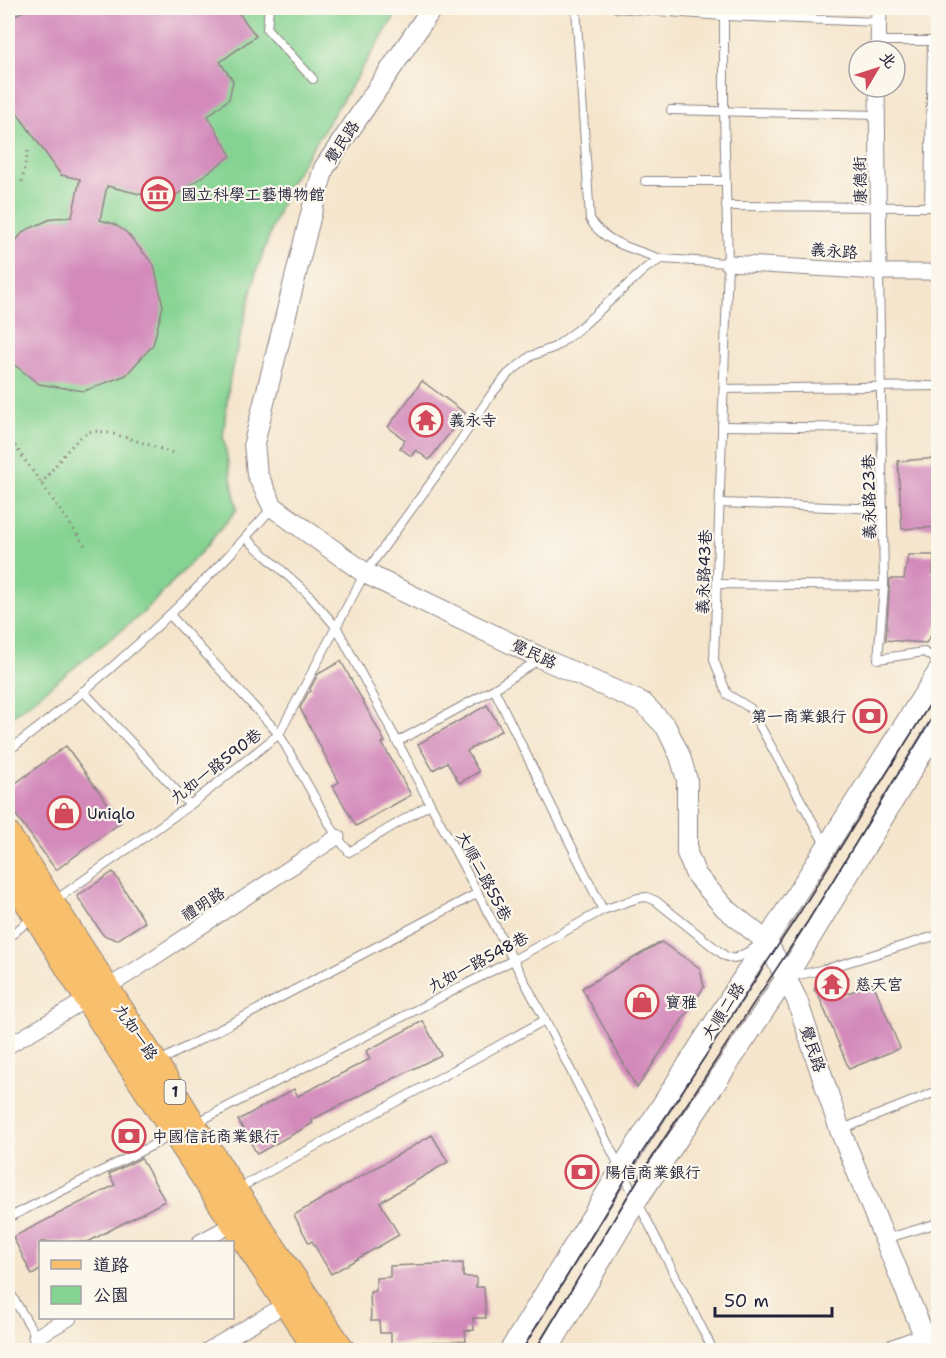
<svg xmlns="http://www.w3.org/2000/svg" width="946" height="1358" viewBox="0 0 946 1358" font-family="'Shantell Sans','LXGW WenKai TC',sans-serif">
<rect width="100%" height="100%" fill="#fbf7ec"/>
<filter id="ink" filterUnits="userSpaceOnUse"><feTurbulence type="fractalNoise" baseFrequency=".0167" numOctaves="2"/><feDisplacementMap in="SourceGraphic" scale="12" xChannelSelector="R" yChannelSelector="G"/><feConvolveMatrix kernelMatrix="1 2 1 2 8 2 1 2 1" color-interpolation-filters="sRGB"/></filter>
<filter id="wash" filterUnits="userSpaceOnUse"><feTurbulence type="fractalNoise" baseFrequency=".008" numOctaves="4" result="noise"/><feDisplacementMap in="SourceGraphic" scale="24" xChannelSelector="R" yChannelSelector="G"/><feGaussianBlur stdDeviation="1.35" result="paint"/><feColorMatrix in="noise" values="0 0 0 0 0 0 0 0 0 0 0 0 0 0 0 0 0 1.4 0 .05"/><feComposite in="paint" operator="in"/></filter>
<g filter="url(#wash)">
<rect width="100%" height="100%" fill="#f5e5cc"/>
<path fill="#85d392" stroke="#547a66" stroke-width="1.5" d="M8 8H400L287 188 256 272 230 377 223 436 237 509 203 550 143 613 19 711 8 718Z"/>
<g id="blocks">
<g fill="#d38abb">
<path d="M27 8H235L256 36 220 62 233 81 229 99 208 116 231 156 168 201 107 186 100 220 114 224 126 232 154 265 163 306 153 345 126 375 84 391 39 384 8 360V250L24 231 53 218 72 217 80 179 61 175 8 100V21Z"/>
<path d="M422 381 465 413 429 460 416 450 411 456 400 448 405 440 388 427Z"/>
<path d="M939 458V527L902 529 898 461Z"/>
<path d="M908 555H934L933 574 939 577V623L926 643 886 640 890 579H904Z"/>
<path d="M341 661 385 742 382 743 411 795 356 826 333 786 339 782 300 708 308 693 311 691 310 689 318 674Z"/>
<path d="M487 705 502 730 467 751 479 772 459 783 447 762 433 770 418 744Z"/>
<path d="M66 746 121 822 56 870 8 804V789Z"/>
<path d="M113 872 145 922 117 940 103 935 77 896Z"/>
<path d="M661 942 700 968 704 987 637 1088 582 988Z"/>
<path d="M836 972 849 978 841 996 873 983 900 1048 849 1069 818 994 814 990 819 977 824 979 826 975Z"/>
<path d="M423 1021 441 1055 311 1120 313 1123 257 1154 238 1120 294 1089 298 1096 370 1059 366 1051Z"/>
<path d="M432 1135 448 1162 380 1202 399 1235 331 1274 312 1241 309 1243 294 1215Z"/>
<path d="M141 1158 165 1201 88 1242H40V1270L32 1275 13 1237 115 1185 109 1174Z"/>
<path d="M463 1263V1277H476V1287H484L486 1318H473L474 1330 465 1331 466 1341 391 1344V1333H380L379 1321H371L370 1292 376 1291V1278L390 1277V1266Z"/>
</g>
</g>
</g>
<g filter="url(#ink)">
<use href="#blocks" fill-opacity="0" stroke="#8c8484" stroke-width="1.5"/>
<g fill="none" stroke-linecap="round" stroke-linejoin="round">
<g stroke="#8c8484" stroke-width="10">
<g id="service">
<path d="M269 8 267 29 313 79"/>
<path d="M576 8 590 219C603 243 637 250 661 259"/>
<path d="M616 8 724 16 878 22"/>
<path d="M724 8V112L728 263 714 660 727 694 750 708 825 844"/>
<path d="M671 110 876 115"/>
<path d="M645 181H725"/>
<path d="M726 206 929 207 932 41H878"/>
<path d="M879 272 884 586 878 659 924 652 938 661"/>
<path d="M724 389 938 386"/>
<path d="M722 426 882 428"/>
<path d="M720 503 883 509"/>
<path d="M246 538 307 593 337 628 545 1020 713 1350"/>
<path d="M717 584 884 586"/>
<path d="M170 615 279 734 337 837 349 852 430 804"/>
<path d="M494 689 603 910"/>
<path d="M83 691 190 805"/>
<path d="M397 742 494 689 538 660"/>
<path d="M8 751C104 679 193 598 272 508"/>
<path d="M54 901 190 805 279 734 365 573 446 462 491 395 508 374 531 356 555 347 579 329 646 268 661 259 728 263"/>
<path d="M8 938 32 918"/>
<path d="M790 977 829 968 938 935"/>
<path d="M158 1062 478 893"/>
<path d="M196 1123 513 960 603 910 638 898 647 897 656 901 725 956 734 959 755 948"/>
<path d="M840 1130 938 1091"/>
<path d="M239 1188 545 1020"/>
<path d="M8 1218 171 1136"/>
<path d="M885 1239 938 1223"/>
<path d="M8 1289 44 1350"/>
</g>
</g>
<g stroke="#8c8484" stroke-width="17">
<g id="minor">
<path d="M878 51 879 8"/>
<path d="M877 87 879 272"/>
<path d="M728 263 879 272H938"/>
<path d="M8 1046 129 974 337 837"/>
<path d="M200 1242 233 1224"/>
<path d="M36 1337 69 1318"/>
<path d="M208 1350 293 1300"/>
<path d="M885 1350 938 1330"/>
</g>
</g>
<g stroke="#8c8484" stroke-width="22">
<g id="tertiary">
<path d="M432 8 324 168 312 210 254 443 257 474 273 507 365 573 541 658 643 703 666 727 680 756 687 780V853L696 875 725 908 767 942 786 978 797 1000 840 1130 930 1350"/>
<path d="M510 1350 621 1169 938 672"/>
<path d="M548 1350 637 1200 786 978 938 727"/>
</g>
</g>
<g stroke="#8c8484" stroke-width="26">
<g id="primary">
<path d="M8 834 156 1063 235 1190 343 1350"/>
<path d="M8 872 98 1017 316 1350"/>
</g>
</g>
<g stroke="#8c8484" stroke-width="3" stroke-dasharray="1.5 4.5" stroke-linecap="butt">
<path d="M24 8 25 9"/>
<path d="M22 182 28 151"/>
<path d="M8 436 86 547"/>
<path d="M41 484C53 470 73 439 89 432 104 427 159 449 176 454"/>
</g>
<use href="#service" stroke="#fff" stroke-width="8"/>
<use href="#minor" stroke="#fff" stroke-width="15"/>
<use href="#tertiary" stroke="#fff" stroke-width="20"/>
<use href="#primary" stroke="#f8bf6c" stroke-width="24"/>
<g stroke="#22223b" stroke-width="1.5">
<path d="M522 1350 641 1154 800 912 938 691"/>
<path d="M535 1350 648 1163 808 921 938 709"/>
</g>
</g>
</g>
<defs>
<g id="museum-ring" transform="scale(1.725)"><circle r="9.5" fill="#fbf7ec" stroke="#d1495b" stroke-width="1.5"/><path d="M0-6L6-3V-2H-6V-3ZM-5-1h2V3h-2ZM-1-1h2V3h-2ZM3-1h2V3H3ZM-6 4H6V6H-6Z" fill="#d1495b"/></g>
<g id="temple-ring" transform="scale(1.725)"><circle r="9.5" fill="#fbf7ec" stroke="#d1495b" stroke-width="1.5"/><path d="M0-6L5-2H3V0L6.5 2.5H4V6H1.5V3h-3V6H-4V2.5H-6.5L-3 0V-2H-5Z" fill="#d1495b"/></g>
<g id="bank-ring" transform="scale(1.725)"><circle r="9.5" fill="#fbf7ec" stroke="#d1495b" stroke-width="1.5"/><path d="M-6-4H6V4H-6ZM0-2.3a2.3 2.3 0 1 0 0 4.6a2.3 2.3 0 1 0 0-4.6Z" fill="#d1495b"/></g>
<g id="shop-ring" transform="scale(1.725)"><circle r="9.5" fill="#fbf7ec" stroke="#d1495b" stroke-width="1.5"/><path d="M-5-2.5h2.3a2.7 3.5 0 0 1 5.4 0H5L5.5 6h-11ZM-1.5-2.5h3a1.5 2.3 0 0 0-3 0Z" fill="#d1495b"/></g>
</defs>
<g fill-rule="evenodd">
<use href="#museum-ring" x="158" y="194"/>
<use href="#temple-ring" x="426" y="420"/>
<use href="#bank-ring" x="870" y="716"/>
<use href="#shop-ring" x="64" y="813"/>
<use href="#temple-ring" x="832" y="984"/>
<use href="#shop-ring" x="642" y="1002"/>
<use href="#bank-ring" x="129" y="1136"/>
<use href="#bank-ring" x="582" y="1172"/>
</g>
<g text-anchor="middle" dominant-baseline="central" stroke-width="4.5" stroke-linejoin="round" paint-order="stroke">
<rect fill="#fbf7ec" stroke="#636270" stroke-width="1.5" x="164.5" y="1080" width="21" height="24" rx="4.5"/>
<g font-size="15" font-weight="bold" fill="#22223b">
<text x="175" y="1092">1</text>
</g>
<g font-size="16" fill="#22223b" stroke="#fbf7ec">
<text transform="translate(342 142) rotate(-56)">覺民路</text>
<text transform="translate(860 180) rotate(-91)">康德街</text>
<text transform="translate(834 251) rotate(4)">義永路</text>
<text transform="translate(869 497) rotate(-91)">義永路23巷</text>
<text transform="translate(704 572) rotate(-88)">義永路43巷</text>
<text transform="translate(534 654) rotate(25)">覺民路</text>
<text transform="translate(216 766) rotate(-38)">九如一路590巷</text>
<text transform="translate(484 876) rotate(62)">大順二路55巷</text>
<text transform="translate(203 904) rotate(-33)">禮明路</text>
<text transform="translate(478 962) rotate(-28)">九如一路548巷</text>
<text transform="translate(723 1011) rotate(-57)">大順二路</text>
<text transform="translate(136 1032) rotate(56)">九如一路</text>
<text transform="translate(813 1049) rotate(72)">覺民路</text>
</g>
<g font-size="16" fill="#22223b" stroke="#fbf7ec" text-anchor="start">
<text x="181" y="194">國立科學工藝博物館</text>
<text x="449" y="420">義永寺</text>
<text x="847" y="716" text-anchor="end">第一商業銀行</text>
<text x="87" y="813">Uniqlo</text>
<text x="855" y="984">慈天宮</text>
<text x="665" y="1002">寶雅</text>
<text x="152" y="1136">中國信託商業銀行</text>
<text x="605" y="1172">陽信商業銀行</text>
</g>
</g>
<rect width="946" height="1358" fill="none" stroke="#fbf7ec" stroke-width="30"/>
<rect x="39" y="1241" width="195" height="78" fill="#fbf7ec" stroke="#a4a2a5" stroke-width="1.5"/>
<rect x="51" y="1260" width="30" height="9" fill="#f8bf6c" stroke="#a4a2a5" stroke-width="1.5"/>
<text x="93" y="1271" font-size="18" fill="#22223b">道路</text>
<rect x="51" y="1286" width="30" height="18" fill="#85d392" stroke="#a4a2a5" stroke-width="1.5"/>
<text x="93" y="1301" font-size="18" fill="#22223b">公園</text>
<g transform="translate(877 69) rotate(51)"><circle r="28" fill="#fbf7ec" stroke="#a4a2a5" stroke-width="1.5"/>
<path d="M0-4.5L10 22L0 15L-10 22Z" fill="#d1495b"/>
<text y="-9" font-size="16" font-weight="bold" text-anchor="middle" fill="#22223b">北</text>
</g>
<path d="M715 1307v9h117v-9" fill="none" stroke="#22223b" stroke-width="3"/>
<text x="724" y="1307" font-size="18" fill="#22223b" stroke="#fbf7ec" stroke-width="4.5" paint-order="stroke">50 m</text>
</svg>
